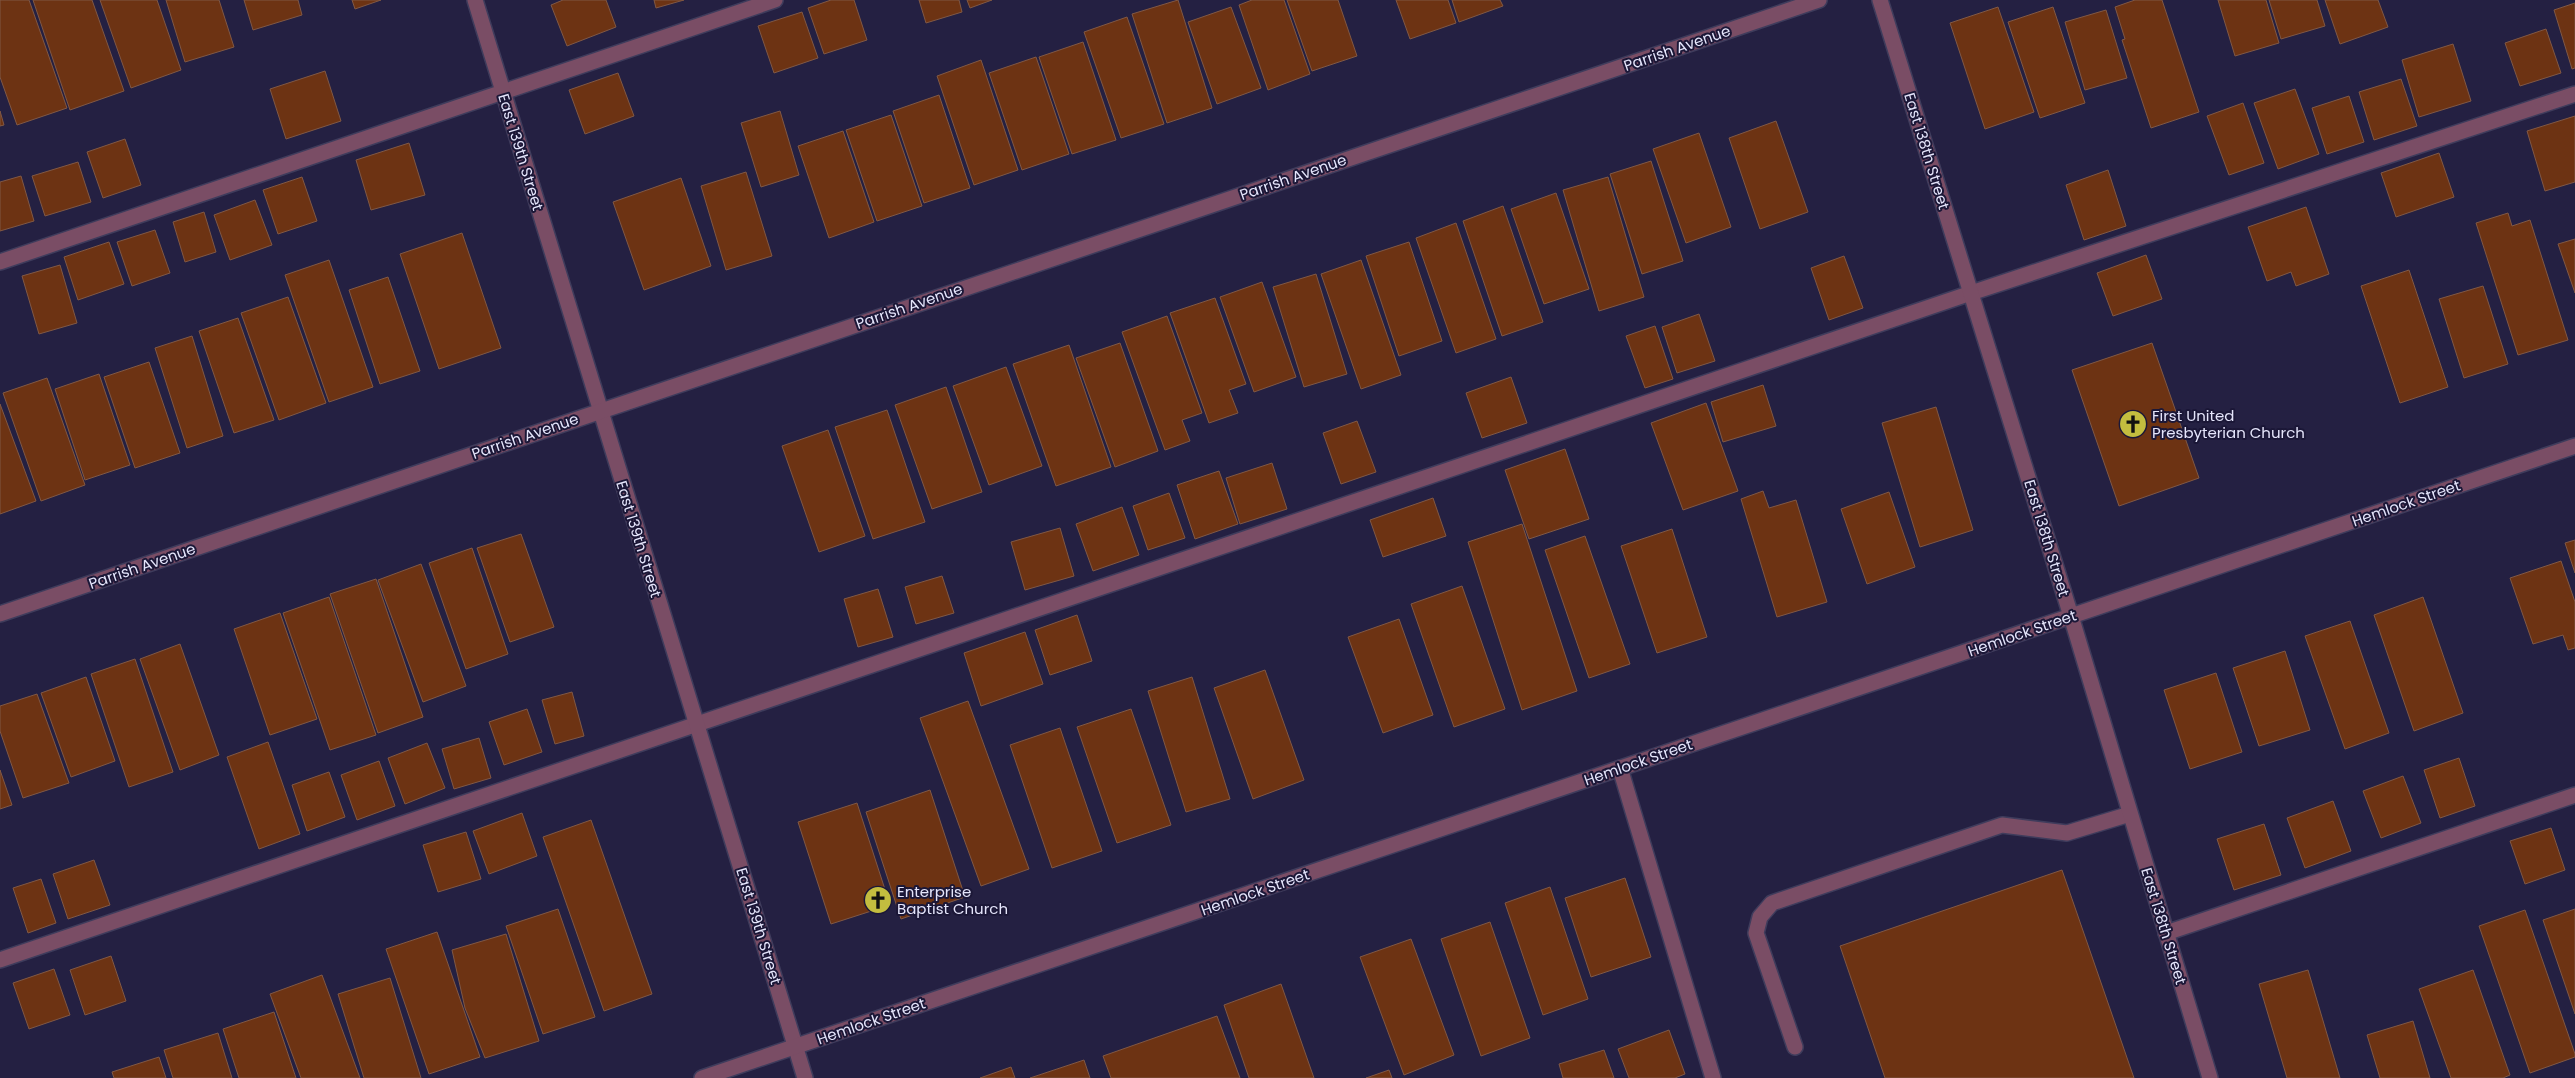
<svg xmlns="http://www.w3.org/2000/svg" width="2575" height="1078" viewBox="0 0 2575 1078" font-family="Poppins,sans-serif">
<rect width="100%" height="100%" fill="#242042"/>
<g fill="#6d3313" stroke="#805845">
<path d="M0 0H29L67 108 17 125 0 77Z"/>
<path d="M33 0H92L124 91 70 110Z"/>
<path d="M100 0H157L181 70 131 88Z"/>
<path d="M166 0H219L234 47 185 62Z"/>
<path d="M244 0H298L302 15 253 30Z"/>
<path d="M352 0H381L355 9Z"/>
<path d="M563 0H606L616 27 567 46 551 5Z"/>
<path d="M654 0H684L656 8Z"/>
<path d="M831 0H854L867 40 824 54 808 8Z"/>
<path d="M919 0H959L962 12 926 23Z"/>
<path d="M967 0H992L970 8Z"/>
<path d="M1178 0 1212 108 1167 123 1132 14Z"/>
<path d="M1252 0H1284L1310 74 1268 90 1239 5Z"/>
<path d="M1287 0H1338L1357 56 1312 71Z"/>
<path d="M1396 0H1448L1456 23 1410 39Z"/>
<path d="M1452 0H1500L1503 6 1459 22Z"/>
<path d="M2135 0H2162L2199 112 2151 128 2122 40 2125 39 2115 7Z"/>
<path d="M2218 0H2266L2279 43 2235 56Z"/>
<path d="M2269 0H2317L2325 26 2281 39Z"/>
<path d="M2325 0H2378L2388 27 2340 44Z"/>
<path d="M2575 3V68L2572 69 2554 10Z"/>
<path d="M1231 7 1261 88 1217 104 1188 22Z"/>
<path d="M1998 7 2034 112 1985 129 1950 23Z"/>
<path d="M2053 7 2085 103 2040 118 2008 22Z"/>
<path d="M2106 10 2127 78 2085 90 2065 22Z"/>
<path d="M802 12 818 58 774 73 758 26Z"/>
<path d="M1127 17 1164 124 1121 138 1084 32Z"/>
<path d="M2546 29 2561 73 2520 86 2505 43Z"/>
<path d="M1083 42 1116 140 1072 154 1039 57Z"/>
<path d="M2453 44 2471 101 2419 117 2402 60Z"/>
<path d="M1036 57 1069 154 1022 170 989 73Z"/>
<path d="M981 60 1018 170 974 185 937 76Z"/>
<path d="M325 71 341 121 286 139 270 89Z"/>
<path d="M618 73 634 116 585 134 569 90Z"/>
<path d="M2401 79 2417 126 2374 140 2359 92Z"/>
<path d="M2295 89 2319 154 2278 169 2254 103Z"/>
<path d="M939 95 970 188 924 203 893 111Z"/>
<path d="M2349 96 2364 142 2327 154 2312 108Z"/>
<path d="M2243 103 2264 163 2229 175 2207 116Z"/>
<path d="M0 111 4 125 0 126Z"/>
<path d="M780 111 799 175 761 187 741 123Z"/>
<path d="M891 115 922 206 877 221 846 130Z"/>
<path d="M2575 116V182L2545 191 2527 131Z"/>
<path d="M1776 121 1808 212 1760 229 1729 138Z"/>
<path d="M843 131 874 222 829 238 798 146Z"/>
<path d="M1699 133 1731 227 1686 243 1653 149Z"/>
<path d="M125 139 141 185 103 198 87 152Z"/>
<path d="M409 143 425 195 371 210 356 160Z"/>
<path d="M2439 153 2454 197 2396 217 2381 173Z"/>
<path d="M1651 161 1683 261 1642 274 1610 174Z"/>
<path d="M78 162 91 202 45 216 32 176Z"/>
<path d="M2108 170 2126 226 2084 240 2066 185Z"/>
<path d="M746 172 772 256 726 270 701 186Z"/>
<path d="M21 176 34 221 0 231V182Z"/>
<path d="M302 177 317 221 278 234 263 190Z"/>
<path d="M1608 177 1644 297 1599 311 1563 190Z"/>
<path d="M681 178 711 266 644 290 613 202Z"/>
<path d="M1556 193 1589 289 1544 304 1511 209Z"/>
<path d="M255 200 272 245 230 260 214 215Z"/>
<path d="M1503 206 1543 322 1502 336 1463 221Z"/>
<path d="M2306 207 2329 274 2296 286 2291 272 2267 281 2248 227Z"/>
<path d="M204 212 216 252 185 262 173 222Z"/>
<path d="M2508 213 2512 226 2530 220 2568 340 2518 355 2476 223Z"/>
<path d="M1456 223 1496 339 1456 353 1416 238Z"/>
<path d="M155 230 170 273 132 286 117 242Z"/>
<path d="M462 233 501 348 439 369 400 254Z"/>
<path d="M2575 239V293L2558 244Z"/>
<path d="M109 242 124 284 78 300 64 257Z"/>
<path d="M1409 242 1442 341 1399 356 1366 256Z"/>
<path d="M2146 255 2162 299 2113 316 2097 273Z"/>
<path d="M1844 256 1863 308 1829 320 1811 268Z"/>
<path d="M329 260 373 387 329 402 285 275Z"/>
<path d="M1361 260 1401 375 1361 389 1321 274Z"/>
<path d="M60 265 77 323 39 334 22 276Z"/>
<path d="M2409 270 2448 387 2400 403 2361 286Z"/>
<path d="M1316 274 1347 374 1304 387 1273 287Z"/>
<path d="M388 277 420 371 380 384 349 290Z"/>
<path d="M1262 282 1296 377 1254 392 1220 297Z"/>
<path d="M2483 286 2508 364 2464 378 2439 299Z"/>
<path d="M288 297 326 403 279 420 241 313Z"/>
<path d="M1215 298 1246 384 1229 390 1238 413 1209 423 1170 313Z"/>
<path d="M1699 314 1715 361 1677 373 1662 327Z"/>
<path d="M1167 316 1202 413 1182 420 1190 441 1165 450 1122 332Z"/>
<path d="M238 318 274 420 234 433 199 331Z"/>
<path d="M1655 326 1673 379 1645 388 1626 336Z"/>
<path d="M192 336 223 436 187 448 155 348Z"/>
<path d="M1120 343 1158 451 1115 467 1076 358Z"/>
<path d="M2152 343 2199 478 2119 506 2072 370Z"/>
<path d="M1069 345 1111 467 1056 486 1013 364Z"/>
<path d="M149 362 180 453 135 468 104 377Z"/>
<path d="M1006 367 1042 466 989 485 953 386Z"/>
<path d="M99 374 130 465 85 480 55 389Z"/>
<path d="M1511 377 1527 423 1482 438 1466 393Z"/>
<path d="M47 378 85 485 41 501 3 393Z"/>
<path d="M1763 385 1776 426 1723 442 1711 402Z"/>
<path d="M946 387 982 492 932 509 895 405Z"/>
<path d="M1706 403 1738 491 1683 510 1651 423Z"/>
<path d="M0 404 36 501 0 514Z"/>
<path d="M1936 407 1973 530 1920 547 1882 423Z"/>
<path d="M887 410 925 522 873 539 835 427Z"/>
<path d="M1357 421 1376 472 1341 484 1323 433Z"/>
<path d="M828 430 865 536 819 552 782 446Z"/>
<path d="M1565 449 1589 519 1529 539 1505 470Z"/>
<path d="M1272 463 1287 509 1240 524 1226 478Z"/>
<path d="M1219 471 1238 524 1195 539 1177 485Z"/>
<path d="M1763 491 1769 508 1796 500 1827 602 1777 617 1741 499Z"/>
<path d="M1889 492 1915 567 1867 584 1841 509Z"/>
<path d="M1169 493 1185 538 1148 550 1133 506Z"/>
<path d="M1433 498 1446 536 1383 557 1370 520Z"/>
<path d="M1122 507 1139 555 1093 571 1076 524Z"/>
<path d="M1522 524 1577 691 1522 710 1468 542Z"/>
<path d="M1060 528 1074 576 1025 590 1011 542Z"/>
<path d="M1672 529 1707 637 1657 653 1621 546Z"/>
<path d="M521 534 554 627 510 642 477 548Z"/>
<path d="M1585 536 1630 664 1589 678 1545 550Z"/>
<path d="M2575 540V573L2565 543Z"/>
<path d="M472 548 508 654 466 669 429 563Z"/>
<path d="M2561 561 2575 602V648L2568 650 2563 635 2533 644 2510 578Z"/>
<path d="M421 564 466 686 423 702 378 580Z"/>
<path d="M942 576 954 613 916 624 905 587Z"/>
<path d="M376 579 423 717 378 733 330 594Z"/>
<path d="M1462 586 1505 709 1454 727 1411 604Z"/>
<path d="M878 589 893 637 858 647 844 599Z"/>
<path d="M329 597 376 735 330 750 283 613Z"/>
<path d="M2423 597 2463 713 2414 731 2374 615Z"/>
<path d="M280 613 317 719 270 735 234 629Z"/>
<path d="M1077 615 1092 661 1050 675 1035 630Z"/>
<path d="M1399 619 1433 715 1383 733 1348 637Z"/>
<path d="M2350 621 2389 733 2345 749 2305 636Z"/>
<path d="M1025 632 1043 684 981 706 964 653Z"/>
<path d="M180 644 219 755 180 770 140 659Z"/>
<path d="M2285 651 2310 730 2259 746 2233 668Z"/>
<path d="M135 659 173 772 129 787 91 674Z"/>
<path d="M1265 670 1304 780 1253 799 1214 688Z"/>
<path d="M2216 673 2242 752 2190 769 2164 690Z"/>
<path d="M86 677 115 761 71 777 41 693Z"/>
<path d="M1192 677 1230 799 1186 812 1148 691Z"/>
<path d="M572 692 584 736 555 744 542 700Z"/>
<path d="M37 694 69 783 23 798 0 731V706Z"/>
<path d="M968 701 1029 869 981 886 920 718Z"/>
<path d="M527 709 542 752 504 765 489 722Z"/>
<path d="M1131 709 1171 825 1117 843 1077 727Z"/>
<path d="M1060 728 1102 851 1052 868 1010 745Z"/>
<path d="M479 738 491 778 454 789 442 749Z"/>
<path d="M268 742 300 834 259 849 227 757Z"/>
<path d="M427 743 445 788 405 804 388 758Z"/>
<path d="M2459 758 2475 806 2440 818 2424 770Z"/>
<path d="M379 761 395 806 357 820 341 775Z"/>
<path d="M0 770 12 805 0 809Z"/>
<path d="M329 772 345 817 307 831 292 785Z"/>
<path d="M2403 776 2421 823 2381 838 2363 791Z"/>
<path d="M930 790 965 897 901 919 866 812Z"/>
<path d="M2333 801 2351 851 2305 868 2287 818Z"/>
<path d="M857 803 890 905 831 924 798 822Z"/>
<path d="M522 813 537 856 489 874 473 831Z"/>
<path d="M591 820 652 994 604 1011 543 837Z"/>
<path d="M2264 824 2281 875 2234 890 2217 839Z"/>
<path d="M2551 828 2565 870 2525 884 2510 841Z"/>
<path d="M466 832 481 879 438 892 423 845Z"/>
<path d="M94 860 110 905 68 919 53 874Z"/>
<path d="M2062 870 2134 1078H1885L1840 946Z"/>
<path d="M1625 878 1651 957 1591 977 1565 898Z"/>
<path d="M41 879 56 923 28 933 13 888Z"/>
<path d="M1550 887 1588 999 1543 1015 1505 903Z"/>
<path d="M558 909 595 1017 543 1034 506 926Z"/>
<path d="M2575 909V1014L2543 920Z"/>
<path d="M2525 910 2575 1054V1057L2530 1073 2479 926Z"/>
<path d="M1490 922 1530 1038 1481 1056 1441 939Z"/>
<path d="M437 932 480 1057 429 1074 386 949Z"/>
<path d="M506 934 539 1041 485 1058 465 1008 452 950Z"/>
<path d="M1411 939 1454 1055 1404 1075 1360 957Z"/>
<path d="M111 956 126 1001 85 1015 70 970Z"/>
<path d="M54 969 70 1015 29 1029 13 983Z"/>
<path d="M2308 970 2340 1078H2287L2259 984Z"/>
<path d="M2473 970 2510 1075 2503 1078H2451L2419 989Z"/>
<path d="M322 975 360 1078H301L270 994Z"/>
<path d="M390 978 421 1078H364L338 994Z"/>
<path d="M1281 984 1314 1078H1249L1224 1005Z"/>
<path d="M274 1012 296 1078H239L223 1029Z"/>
<path d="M1217 1016 1240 1078H1111L1103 1056Z"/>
<path d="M2413 1021 2430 1078H2380L2367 1035Z"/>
<path d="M1669 1030 1685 1074 1675 1078H1629L1618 1049Z"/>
<path d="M218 1033 232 1078H173L164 1050Z"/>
<path d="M1604 1050 1614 1078H1563L1559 1064Z"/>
<path d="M159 1057 166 1078H114L112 1072Z"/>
<path d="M1084 1060 1090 1078H1030Z"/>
<path d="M1011 1067 1015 1078H980Z"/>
<path d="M1389 1070 1392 1078H1366Z"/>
</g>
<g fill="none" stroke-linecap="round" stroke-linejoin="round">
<g stroke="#3f3c5c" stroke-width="18">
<g id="lane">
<path d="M0 262 775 0"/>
<path d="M1620 768 1713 1078"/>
<path d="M2166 933 2575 795"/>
<path d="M0 960 1971 293 2575 94"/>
<path d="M1795 1047 1756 933 1760 917 1772 903 2002 825 2067 833 2130 814"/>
</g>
</g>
<g stroke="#3f3c5c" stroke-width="18">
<g id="street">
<path d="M475 0 805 1078"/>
<path d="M1880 0 2071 616 2210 1078"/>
<path d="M0 614 1819 0"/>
<path d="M702 1078 2575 446"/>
</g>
</g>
<use href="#lane" stroke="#7a4d65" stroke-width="15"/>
<use href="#street" stroke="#7a4d65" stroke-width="15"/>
</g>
<defs>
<g id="church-disc" transform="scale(1.4375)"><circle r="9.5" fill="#c3bd3f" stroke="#1b1737"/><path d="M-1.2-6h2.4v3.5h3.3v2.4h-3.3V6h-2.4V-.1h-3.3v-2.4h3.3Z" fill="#111"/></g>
</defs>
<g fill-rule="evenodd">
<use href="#church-disc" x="2133" y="424"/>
<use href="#church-disc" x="878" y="900"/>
</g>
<g text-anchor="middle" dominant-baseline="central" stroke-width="4" stroke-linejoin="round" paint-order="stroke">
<g font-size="15" fill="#e5e5fb" stroke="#1b1737">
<text transform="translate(1677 48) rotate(-19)">Parrish Avenue</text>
<text transform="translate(1927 151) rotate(73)">East 138th Street</text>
<text transform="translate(521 152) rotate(73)">East 139th Street</text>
<text transform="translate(1293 177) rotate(-19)">Parrish Avenue</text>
<text transform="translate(909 306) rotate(-19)">Parrish Avenue</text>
<text transform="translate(525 436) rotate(-19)">Parrish Avenue</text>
<text transform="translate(2406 503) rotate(-19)">Hemlock Street</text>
<text transform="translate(2047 538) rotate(73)">East 138th Street</text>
<text transform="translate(639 539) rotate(73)">East 139th Street</text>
<text transform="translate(142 566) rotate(-19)">Parrish Avenue</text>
<text transform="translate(2022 633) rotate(-19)">Hemlock Street</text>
<text transform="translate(1638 762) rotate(-19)">Hemlock Street</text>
<text transform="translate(1255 892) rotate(-19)">Hemlock Street</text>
<text transform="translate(759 926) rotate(73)">East 139th Street</text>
<text transform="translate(2164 926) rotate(73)">East 138th Street</text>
<text transform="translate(871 1021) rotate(-19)">Hemlock Street</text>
</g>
<g font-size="15" fill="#e5e5fb" stroke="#1b1737" text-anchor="start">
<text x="2152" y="415">First United<tspan x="2152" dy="17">Presbyterian Church</tspan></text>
<text x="897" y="891">Enterprise<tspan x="897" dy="17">Baptist Church</tspan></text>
</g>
</g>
</svg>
